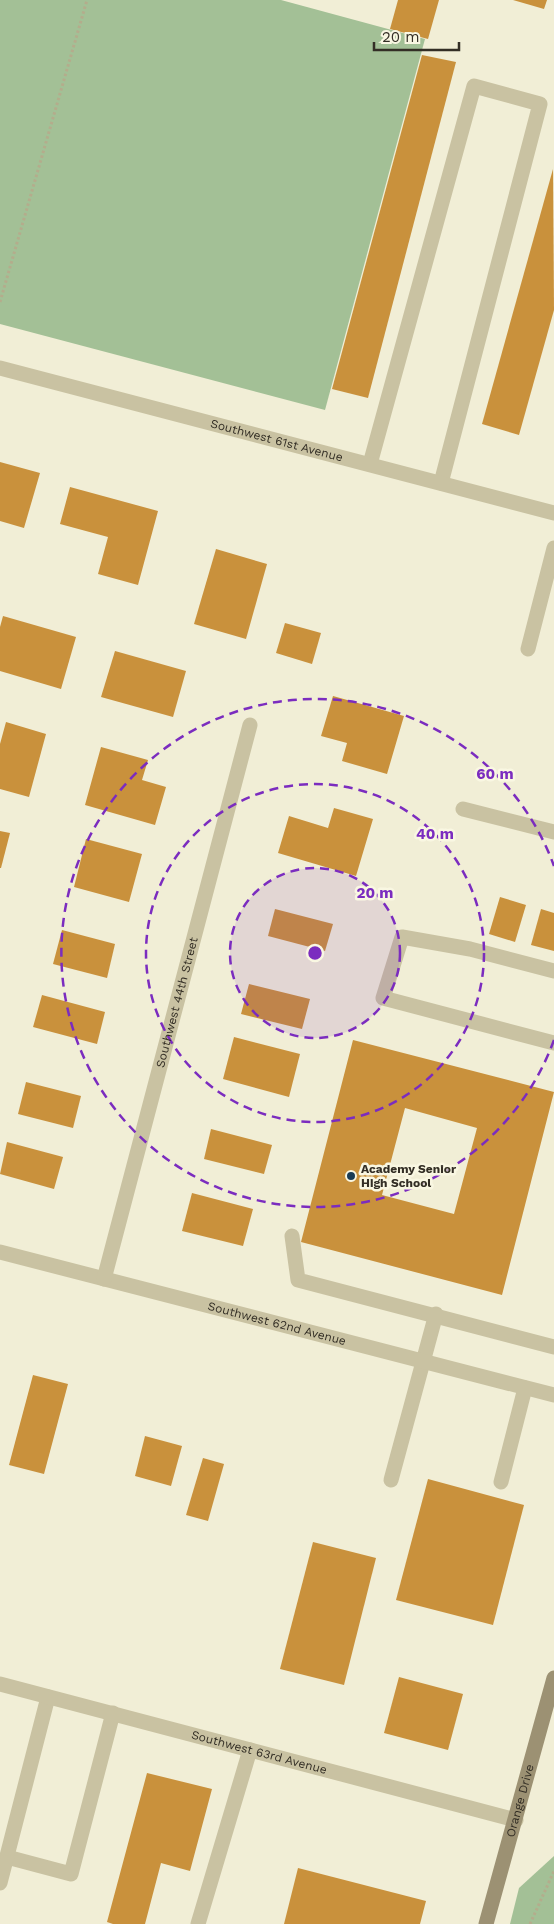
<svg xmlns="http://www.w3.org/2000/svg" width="554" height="1924" viewBox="0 0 554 1924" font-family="'Work Sans',sans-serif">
<rect width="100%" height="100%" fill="#f1eed6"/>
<g fill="#a3c096">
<path d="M0 0H281L425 39 325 410 0 324Z"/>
<path d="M554 1856V1924H510L519 1888Z"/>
</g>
<g fill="#c9913c" fill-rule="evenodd">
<path d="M398 0H439L428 39 390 29Z"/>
<path d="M513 0H547L544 9Z"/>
<path d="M422 55 456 62 368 398 332 389Z"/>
<path d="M553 169 554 310 519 435 482 424Z"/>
<path d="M0 462 40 473 24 528 0 521Z"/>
<path d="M70 487 158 511 138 585 98 574 108 537 60 524Z"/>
<path d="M216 549 267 564 246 639 194 624Z"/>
<path d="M3 616 76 637 61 689 0 671V627Z"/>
<path d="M285 623 321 633 312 664 276 653Z"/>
<path d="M115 651 186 671 173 717 101 697Z"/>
<path d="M333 696 404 716 387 774 342 761 347 743 321 736Z"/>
<path d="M6 722 46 734 29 797 0 789V744Z"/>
<path d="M101 747 148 760 142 780 166 787 155 825 85 805Z"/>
<path d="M334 808 373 819 356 876 278 853 289 816 328 828Z"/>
<path d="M0 831 10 833 1 868H0Z"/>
<path d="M86 839 142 854 129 902 74 887Z"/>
<path d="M500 897 526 905 515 942 489 934Z"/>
<path d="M275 909 333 924 325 951 268 936Z"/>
<path d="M541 909 554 913V951L531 945Z"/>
<path d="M62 930 115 944 107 978 53 964Z"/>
<path d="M249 984 310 999 302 1029 241 1014Z"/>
<path d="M42 995 105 1012 97 1044 33 1027Z"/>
<path d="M234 1037 300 1054 289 1097 223 1079Z"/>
<path d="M353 1040 554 1092 502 1295 301 1242ZM405 1108 477 1128 454 1214 382 1195Z"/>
<path d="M26 1082 81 1096 73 1128 18 1114Z"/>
<path d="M211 1129 272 1145 264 1174 204 1159Z"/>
<path d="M7 1142 63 1157 54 1189 0 1174Z"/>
<path d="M192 1193 253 1209 243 1246 182 1231Z"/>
<path d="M33 1375 68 1384 44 1474 9 1465Z"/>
<path d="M145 1436 182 1446 171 1486 135 1476Z"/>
<path d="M203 1458 224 1464 208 1521 186 1515Z"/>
<path d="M428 1479 524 1505 493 1625 396 1600Z"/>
<path d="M313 1542 376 1558 344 1685 280 1669Z"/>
<path d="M399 1677 463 1694 448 1750 384 1733Z"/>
<path d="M147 1773 212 1789 190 1871 161 1863 145 1924H113L107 1922Z"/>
<path d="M298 1868 426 1901 420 1924H284Z"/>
</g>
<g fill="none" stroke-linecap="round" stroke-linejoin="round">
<g stroke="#b4ac8c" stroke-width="3" stroke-dasharray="2.5 2.5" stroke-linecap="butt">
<path d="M0 302 87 0"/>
<path d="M530 1924 554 1871"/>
</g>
<g stroke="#c9c2a2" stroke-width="15">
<path d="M370 464 474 86 540 104 441 483"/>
<path d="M528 649 554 548"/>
<path d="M463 809 554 832"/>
<path d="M554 971 470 949 402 937 383 998 554 1043"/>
<path d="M292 1236 298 1280 554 1347"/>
<path d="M391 1480 436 1314"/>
<path d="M501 1482 525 1388"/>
<path d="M7 1857 71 1874 113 1713"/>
<path d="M0 1883 48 1697"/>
<path d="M198 1924 250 1750"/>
</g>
<g stroke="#c9c2a2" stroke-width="15">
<path id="s1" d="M0 368 554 513"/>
<path id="s2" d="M0 1252 554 1395"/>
<path id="s3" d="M104 1279 250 725"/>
<path id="s4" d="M0 1684 516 1820"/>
</g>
<path stroke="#9c9173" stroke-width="15" id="s5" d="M486 1924 554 1678"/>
</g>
<circle cx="315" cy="953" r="85" fill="#7b2cbf" fill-opacity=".12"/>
<g fill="none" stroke="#7b2cbf" stroke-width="2.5" stroke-dasharray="9 6">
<circle cx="315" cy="953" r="85"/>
<circle cx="315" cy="953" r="169"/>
<path d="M554 1040A254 254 0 1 1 554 866"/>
</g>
<circle fill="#1a3c55" stroke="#f9f7e2" stroke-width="2" cx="351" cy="1176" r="5"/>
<g text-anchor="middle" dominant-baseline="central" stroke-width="5" stroke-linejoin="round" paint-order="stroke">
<g font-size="12" fill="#332e25" stroke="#f9f7e2">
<text stroke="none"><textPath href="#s1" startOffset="286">Southwest 61st Avenue</textPath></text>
<text stroke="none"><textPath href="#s3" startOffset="286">Southwest 44th Street</textPath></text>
<text stroke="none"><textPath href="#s2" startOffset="286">Southwest 62nd Avenue</textPath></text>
<text stroke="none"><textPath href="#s4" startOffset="268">Southwest 63rd Avenue</textPath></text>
<text stroke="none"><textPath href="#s5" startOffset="128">Orange Drive</textPath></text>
</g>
<g font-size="12" font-weight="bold" fill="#332e25" stroke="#f9f7e2" text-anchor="start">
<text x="361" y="1169">Academy Senior<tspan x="361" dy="14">High School</tspan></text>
</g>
</g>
<circle cx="315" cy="953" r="8" fill="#7b2cbf" stroke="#f9f7e2" stroke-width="2.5"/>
<g font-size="15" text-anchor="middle" font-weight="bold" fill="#7b2cbf" stroke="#f9f7e2" stroke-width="5" stroke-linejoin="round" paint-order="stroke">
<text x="495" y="779">60 m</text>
<text x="435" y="839">40 m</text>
<text x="375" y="898">20 m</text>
</g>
<path d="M374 42v8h85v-8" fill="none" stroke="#332e25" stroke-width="2.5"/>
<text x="382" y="42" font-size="15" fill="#332e25" stroke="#f9f7e2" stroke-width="4" paint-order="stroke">20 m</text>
</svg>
